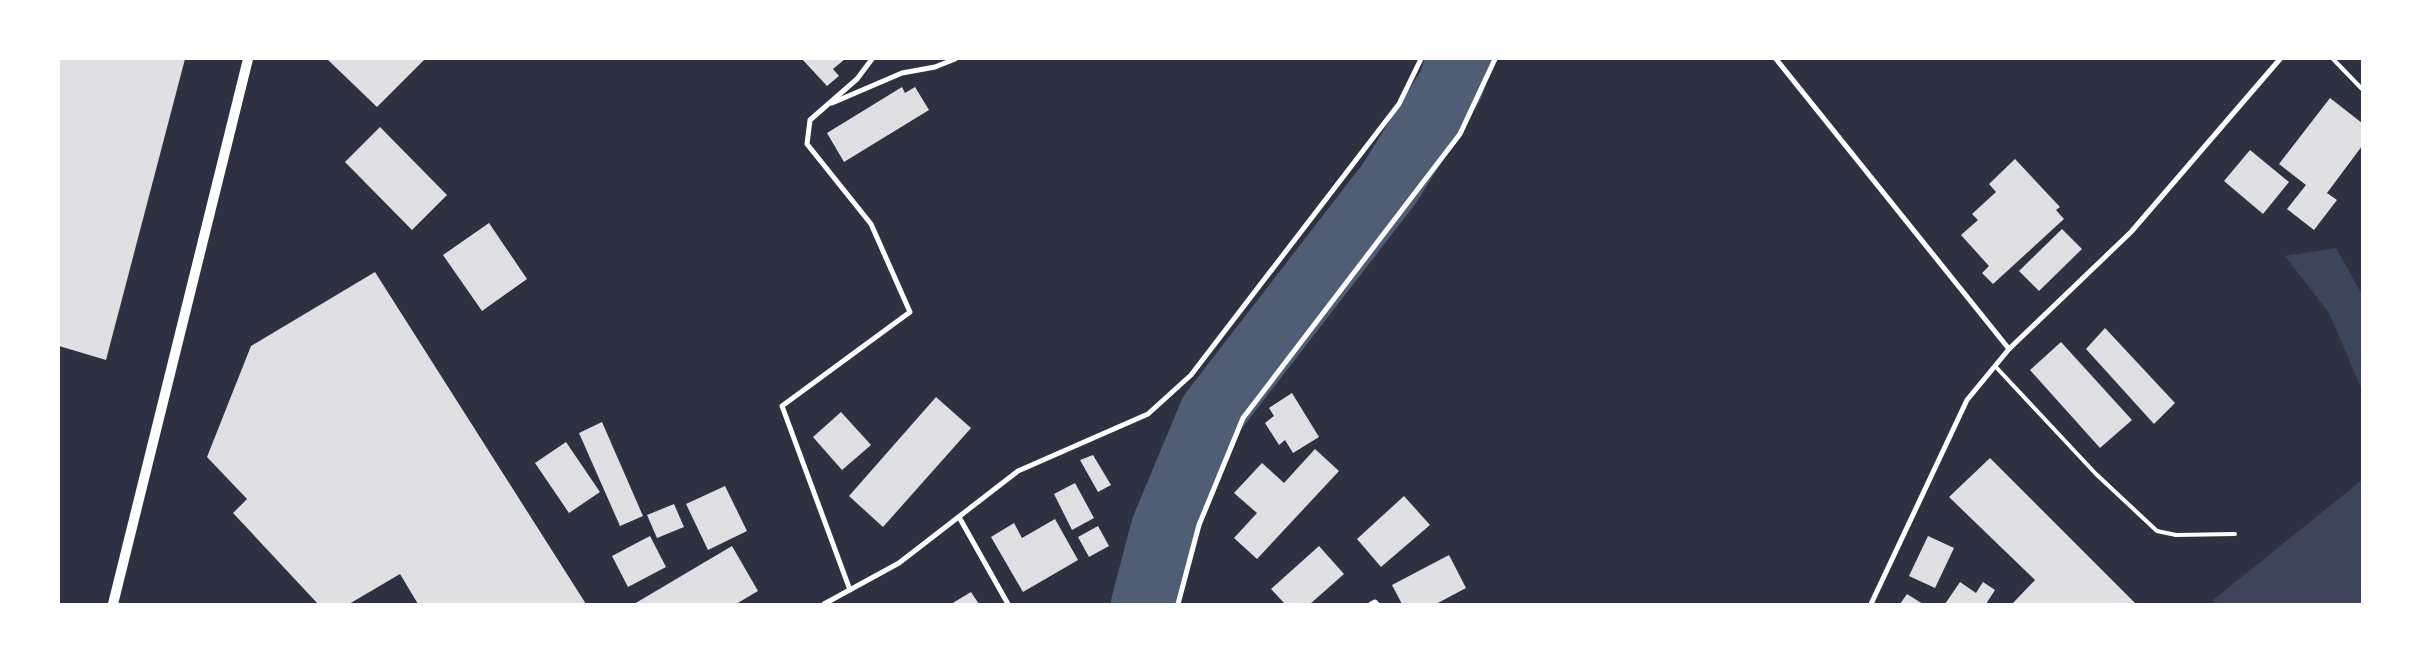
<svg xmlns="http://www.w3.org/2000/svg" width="2421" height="663" viewBox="0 0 2421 663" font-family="'Space Grotesk',sans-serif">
<rect width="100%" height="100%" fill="#2d3142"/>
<g fill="#3c4559">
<path d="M2336 248 2362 294V390L2329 313 2285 256Z"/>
<path d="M2362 480V604H2215L2213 600Z"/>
</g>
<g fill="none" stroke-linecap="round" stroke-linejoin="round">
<path stroke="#4f5d75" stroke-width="66" d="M1144 604 1164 528 1212 413 1389 184 1451 85 1459 59"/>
</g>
<g fill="#e0e0e3">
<path d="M59 59H185L106 360 59 346Z"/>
<path d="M327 59H425L377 107Z"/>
<path d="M802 59H845L833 69 839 76 827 86Z"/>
<path d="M902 87 905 93 915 87 929 110 844 162 827 133Z"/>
<path d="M2330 98 2362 123V146L2327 193 2337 200 2314 230 2287 209 2306 185 2279 164Z"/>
<path d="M380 127 447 195 412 230 345 162Z"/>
<path d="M2250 150 2289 182 2263 214 2224 181Z"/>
<path d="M2015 159 2060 207 2056 210 2064 219 1993 284 1982 273 1989 266 1961 235 1978 220 1972 214 1996 192 1989 184Z"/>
<path d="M489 223 527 279 482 311 443 255Z"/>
<path d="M2062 229 2082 249 2039 291 2019 271Z"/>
<path d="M375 272 586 604H418L400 574 349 604H318L233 513 247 499 207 457 251 346Z"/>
<path d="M2105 328 2175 403 2154 424 2086 349Z"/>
<path d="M2061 342 2132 420 2100 448 2030 370Z"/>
<path d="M1292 393 1319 437 1293 453 1285 440 1279 445 1265 423 1274 416 1269 408Z"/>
<path d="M936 397 971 428 883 527 849 496Z"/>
<path d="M841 412 871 445 842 470 813 437Z"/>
<path d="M602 422 643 516 620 526 579 433Z"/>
<path d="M566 442 600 492 569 513 535 463Z"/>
<path d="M1315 449 1339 471 1257 559 1234 538 1257 513 1234 493 1262 463 1284 483Z"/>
<path d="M1093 455 1111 485 1098 492 1080 460Z"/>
<path d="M1990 458 2136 604H2012L2035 580 1949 497Z"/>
<path d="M1075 483 1094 518 1072 530 1054 494Z"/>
<path d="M725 486 747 531 708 550 686 504Z"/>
<path d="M1404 496 1430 525 1381 567 1357 539Z"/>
<path d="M674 504 684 527 657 538 647 515Z"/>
<path d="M1055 519 1078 560 1023 592 991 537 1014 523 1022 538Z"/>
<path d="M1098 526 1109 546 1089 557 1078 537Z"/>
<path d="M650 536 666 567 628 587 612 556Z"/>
<path d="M1928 536 1954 548 1935 588 1909 576Z"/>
<path d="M732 546 758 591 736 604H634Z"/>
<path d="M1319 546 1344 574 1310 604H1285L1271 589Z"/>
<path d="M1449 555 1466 588 1436 604H1402L1392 585Z"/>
<path d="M1960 582 1976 593 1983 582 1995 590 1986 604H1945Z"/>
<path d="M971 592 979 604H951Z"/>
<path d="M1907 594 1923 604H1900Z"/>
</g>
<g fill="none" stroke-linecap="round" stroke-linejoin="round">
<g stroke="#fff" stroke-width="4">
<path d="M2333 59 2362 89"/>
<path d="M1995 366 2096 474 2157 531 2176 535 2235 534"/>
</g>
<g stroke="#fff" stroke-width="5">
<path d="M1776 59 2009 349"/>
<path d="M832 103 902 73 935 67 955 59"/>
<path d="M959 517 1008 604"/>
<path d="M850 590 782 406 910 312 871 224 807 144 810 120 857 79 872 59"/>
<path d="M824 604 899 563 1018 471 1148 414 1191 375 1399 104 1421 59"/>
<path d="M1178 604 1199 525 1243 418 1460 134 1495 59"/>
<path d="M1371 604 1375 602 1377 604"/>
<path d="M1871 604 1967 400 2009 349 2131 232 2280 59"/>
</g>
<path stroke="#fff" stroke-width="10" d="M113 604 248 59"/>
</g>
<rect width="2421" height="663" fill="none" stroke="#ffffff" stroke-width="120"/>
</svg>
